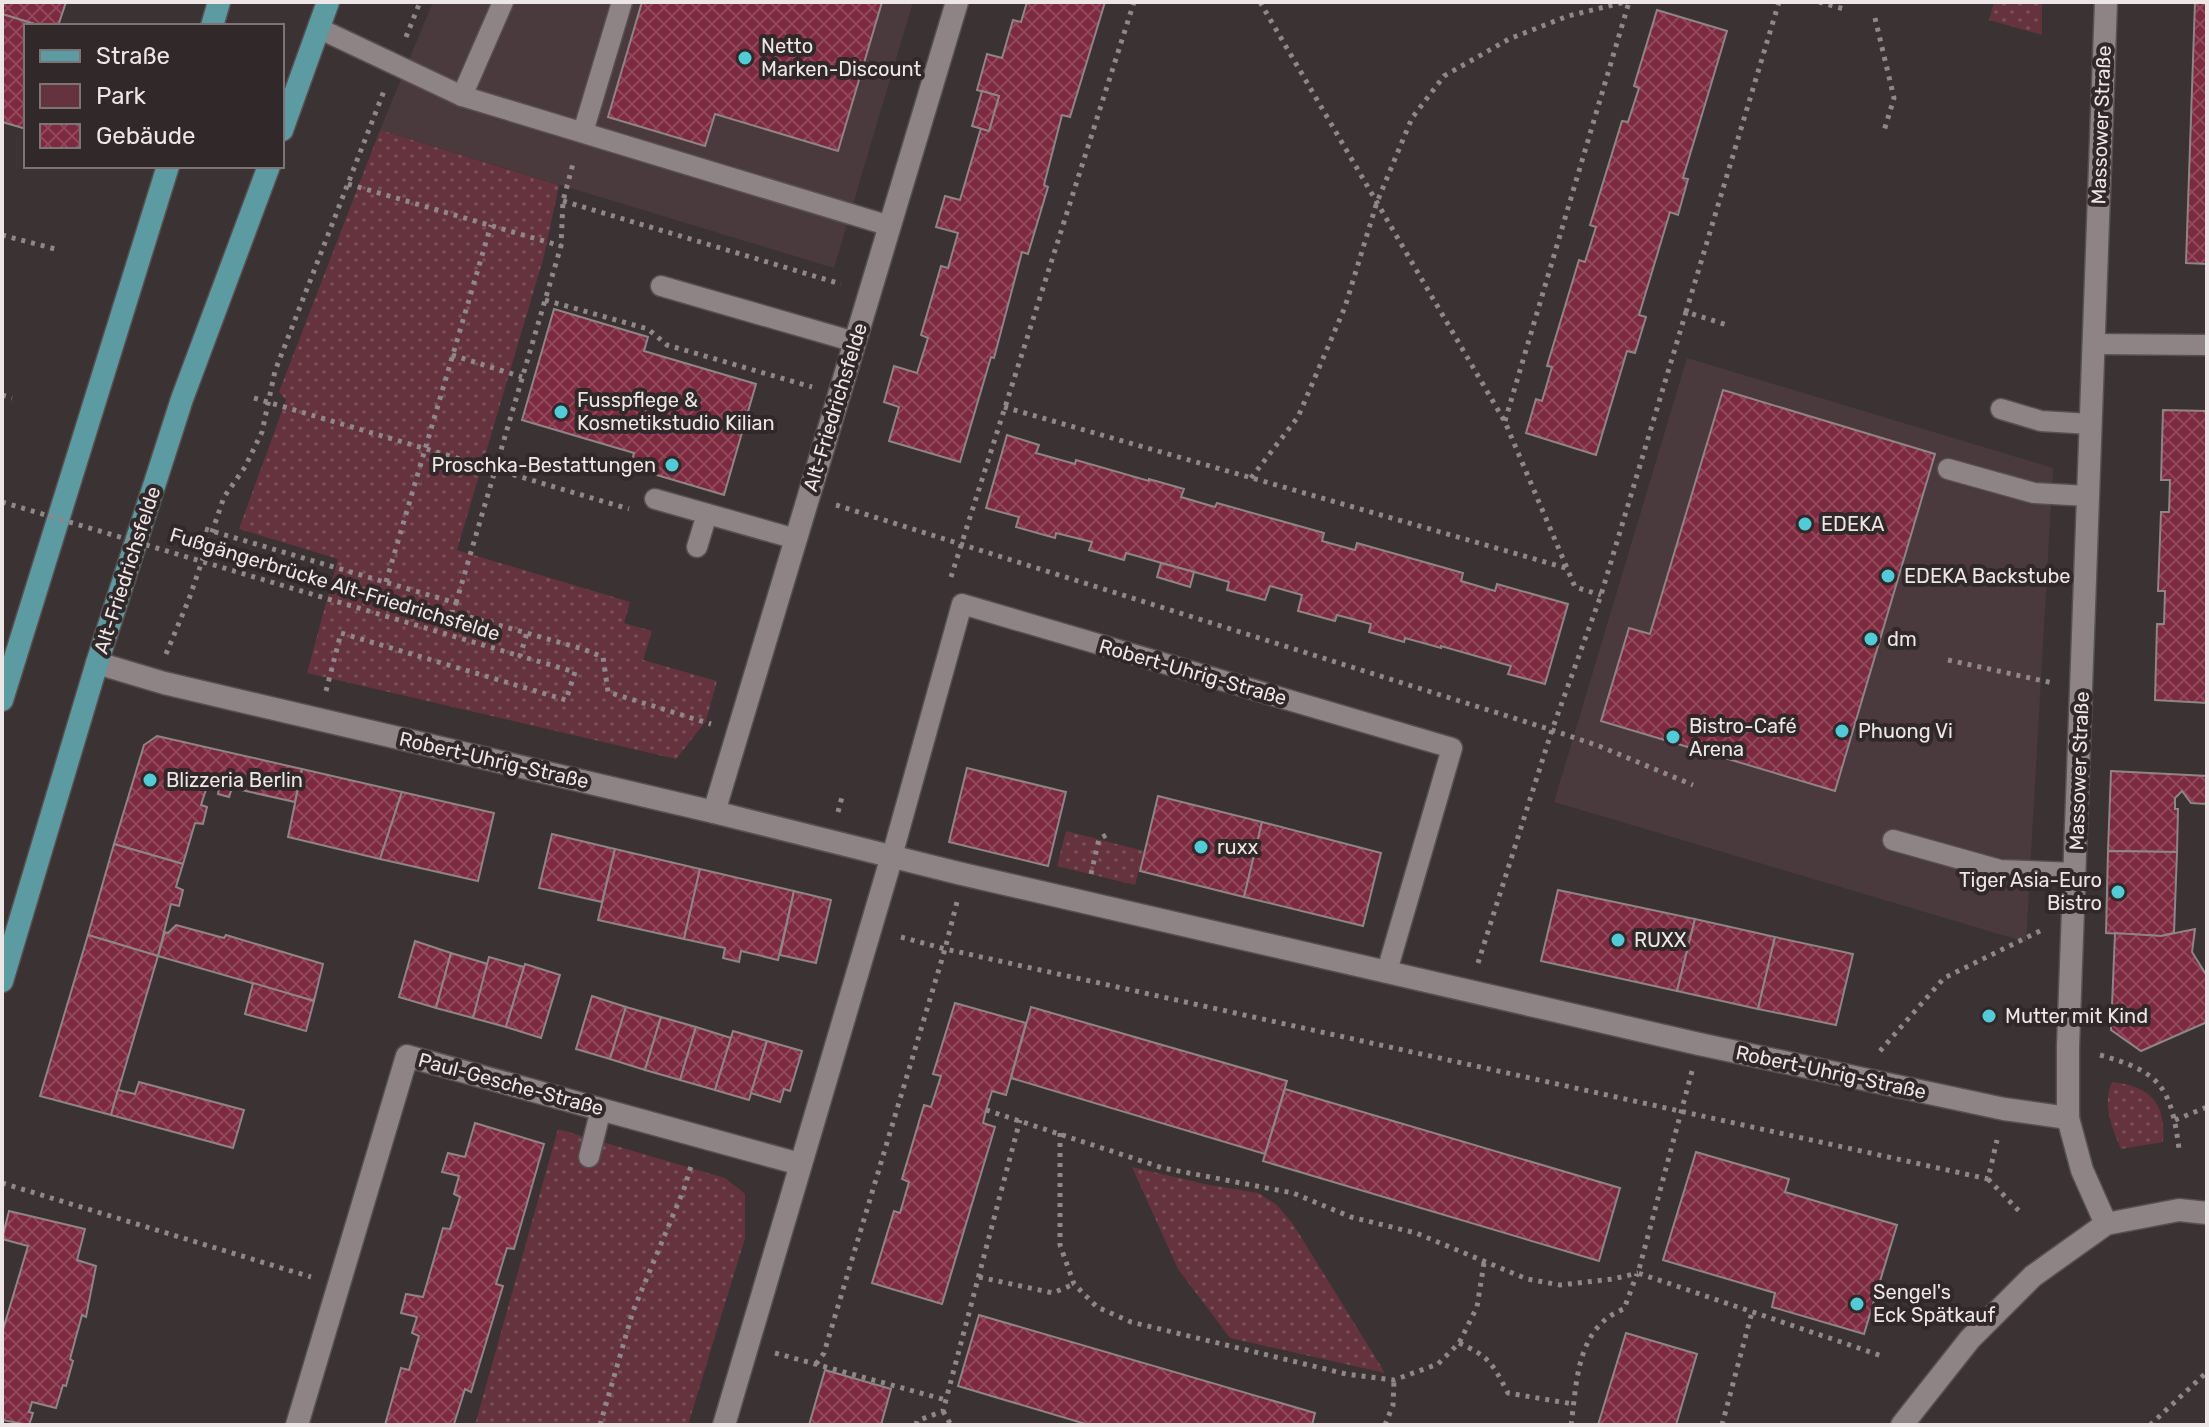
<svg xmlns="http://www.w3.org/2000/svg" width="2209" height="1427" viewBox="0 0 2209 1427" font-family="Rubik,sans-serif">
<defs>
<pattern id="green-dots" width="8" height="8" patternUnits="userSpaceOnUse" patternTransform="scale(2)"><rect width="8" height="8" fill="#64333e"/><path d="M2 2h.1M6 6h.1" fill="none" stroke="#7a515a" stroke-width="1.8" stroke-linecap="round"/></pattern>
<pattern id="building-cross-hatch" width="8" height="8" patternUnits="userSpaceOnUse" patternTransform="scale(2)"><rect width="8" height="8" fill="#7d2940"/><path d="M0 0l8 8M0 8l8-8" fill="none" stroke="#90485c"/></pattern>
</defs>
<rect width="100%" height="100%" fill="#3b3234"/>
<g fill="#4a3a3d">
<path d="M433 2H913L834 268 380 130Z"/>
<path d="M1687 358 2053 468 2026 942 1554 802Z"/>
</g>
<g fill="url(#green-dots)">
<path d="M1994 2H2042V35L1989 20Z"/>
<path d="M380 130 559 185 544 256 457 550 630 602 624 623 652 631 643 660 717 681 706 721 676 759 307 673 338 559 239 529 286 400 279 392Z"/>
<path d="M1066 831 1144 851 1135 885 1057 866Z"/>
<path d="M2112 1082C2151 1086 2166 1104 2163 1142L2121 1149C2112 1129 2102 1103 2112 1082Z"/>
<path d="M558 1129 725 1178 745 1194V1238L688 1425H475Z"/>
<path d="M1132 1167 1209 1185 1258 1193 1277 1205 1293 1224 1385 1373 1230 1338 1178 1269Z"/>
</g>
<g fill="url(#building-cross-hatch)" stroke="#8f8486" stroke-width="2">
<path d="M2 2H66L58 26H41L2 14Z"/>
<path d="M642 2H882L838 151 715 114 705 146 608 117Z"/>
<path d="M1027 2H1105L1070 117 1062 115 1044 185 1048 187 1028 254 1022 252 994 358 991 357 960 462 889 441 899 407 884 402 894 366 917 373 928 338 921 335 941 266 948 268 958 233 936 227 945 196 960 200 981 128 989 131 999 96 977 90 987 54 1002 58 1013 20 1021 22Z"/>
<path d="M2195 2H2207V264L2186 263Z"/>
<path d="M1657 10 1727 31 1683 178 1688 179 1678 215 1670 212 1639 315 1646 317 1635 353 1627 351 1596 455 1526 433 1536 399 1542 401 1552 367 1547 366 1579 260 1585 262 1596 227 1590 225 1622 121 1628 122 1639 88 1634 86Z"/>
<path d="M2 14 41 26H26V129L2 122Z"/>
<path d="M982 91 999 96 989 131 972 126Z"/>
<path d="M554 309 648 337 644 351 756 384 724 495 630 467 634 453 522 420Z"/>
<path d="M1723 390 1935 454 1835 791 1601 721 1629 628 1650 634Z"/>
<path d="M2163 410 2207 411V703L2155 700 2157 624H2164L2165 591H2158L2161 512H2169L2170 480H2161Z"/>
<path d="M1007 435 1039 445 1036 453 1075 464 1076 460 1149 481V479L1184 489 1181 497 1215 507 1217 503 1324 533 1322 541 1355 550 1357 543 1463 573 1461 581 1495 591 1497 584 1568 604 1545 684 1508 674 1511 666 1441 646V648L1405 638 1404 642 1369 632 1371 624 1337 615 1335 621 1298 611 1302 595 1270 586 1265 600 1227 590 1229 582 1205 575 1126 553 1124 560 1089 550 1092 542 1056 533 1055 538 1016 527 1019 517 986 508Z"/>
<path d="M1161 563 1194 572 1190 587 1157 577Z"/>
<path d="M157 736 302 769 295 802 232 788 229 797 218 794 220 783 209 780 201 805 207 807 203 824 195 823 183 864 114 844 144 745Z"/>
<path d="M967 768 1066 792 1048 866 949 842Z"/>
<path d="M302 769 402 792 380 859 288 837Z"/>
<path d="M2111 771 2207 776 2206 804 2191 803 2182 791 2175 798V809H2178L2177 852 2108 851Z"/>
<path d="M402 792 494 813 478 881 380 859Z"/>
<path d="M1158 796 1262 822 1244 897 1140 871Z"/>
<path d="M1262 822 1381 853 1363 926 1244 897Z"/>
<path d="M552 834 615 849 602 902 539 888Z"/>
<path d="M114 844 183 864 176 887 183 890 179 906 171 904 158 956 88 935Z"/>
<path d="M615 849 700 869 684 939 598 920Z"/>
<path d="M2108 851 2177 852 2174 933 2161 936 2106 933Z"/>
<path d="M700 869 794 891 778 960 741 951 739 962 723 958 725 948 684 939Z"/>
<path d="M1558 890 1695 919 1677 991 1541 961Z"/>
<path d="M794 891 831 900 816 963 780 955Z"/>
<path d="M1695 919 1775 937 1758 1009 1677 991Z"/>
<path d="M176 925 224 938 226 935 323 964 314 1001 158 956 165 932 168 933Z"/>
<path d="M2195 929 2192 952 2207 976V1022L2141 1051 2111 1030 2115 933 2161 936Z"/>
<path d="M88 935 158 956 111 1115 40 1096Z"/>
<path d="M1775 937 1853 954 1836 1025 1758 1009Z"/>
<path d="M415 941 451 953 436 1008 399 997Z"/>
<path d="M451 953 488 964 473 1018 436 1008Z"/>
<path d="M489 957 524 967 506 1027 473 1018Z"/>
<path d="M525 964 560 975 541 1038 506 1027Z"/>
<path d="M253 983 314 1001 306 1031 245 1014Z"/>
<path d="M592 996 626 1007 610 1059 576 1049Z"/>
<path d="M955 1003 1026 1023 1006 1095 992 1091 986 1110 983 1123 995 1127 942 1304 872 1283 894 1211 900 1213 909 1182 902 1179 924 1105 931 1107 941 1076 933 1074Z"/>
<path d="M626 1007 661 1017 645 1070 610 1059Z"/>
<path d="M1031 1007 1287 1081 1265 1154 1011 1078Z"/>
<path d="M661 1017 696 1027 680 1080 645 1070Z"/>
<path d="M696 1027 731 1038 715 1090 680 1080Z"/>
<path d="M733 1031 767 1041 749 1100 715 1090Z"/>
<path d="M767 1041 802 1051 790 1091 784 1089 780 1102 751 1093Z"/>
<path d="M139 1082 244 1110 233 1148 111 1115 118 1090 135 1094Z"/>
<path d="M1285 1089 1620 1188 1599 1261 1263 1161Z"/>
<path d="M475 1123 544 1144 514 1249 507 1248 496 1284 503 1286 471 1392 465 1389 454 1424 457 1425H385L401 1368 409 1370 419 1336 412 1333 417 1317 401 1313 406 1294 423 1297 443 1228 450 1229 460 1197 454 1194 459 1176 442 1172 448 1153 465 1157Z"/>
<path d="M1696 1152 1789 1179 1785 1192 1897 1225 1864 1334 1772 1307 1775 1293 1663 1260Z"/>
<path d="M9 1211 85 1229 77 1260 96 1266 86 1317 82 1315 70 1359 73 1361 66 1386 63 1385 56 1408 32 1402 29 1412 33 1413 29 1425 2 1420V1333L28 1246 2 1239Z"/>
<path d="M979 1315 1315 1413 1312 1425H1089L958 1386Z"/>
<path d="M1626 1333 1697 1354 1676 1425H1598Z"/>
<path d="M825 1370 891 1389 881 1425H809Z"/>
</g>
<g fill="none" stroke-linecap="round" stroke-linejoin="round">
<g stroke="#574f50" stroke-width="23">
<g id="service">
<path d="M318 28 462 96 890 226"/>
<path d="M462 96 503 2"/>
<path d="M583 132 622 2"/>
<path d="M661 286 855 342"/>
<path d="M2093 344 2207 345"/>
<path d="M2001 409 2041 421 2090 424"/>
<path d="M1948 469 2034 493 2088 496"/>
<path d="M655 499 796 539"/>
<path d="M697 547 707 514"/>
<path d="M1893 840 2000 870 2075 873"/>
<path d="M892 856 962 604 1452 748 1387 971"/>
<path d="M589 1157 601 1109"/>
</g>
</g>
<g stroke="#574f50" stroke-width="25">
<g id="minor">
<path d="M97 663 164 683 714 812 958 873 1699 1044 2004 1109 2068 1118 2082 1170 2106 1224"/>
<path d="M714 812 957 2"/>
<path d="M2068 1118V1047L2106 2"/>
<path d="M297 1425 407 1056 800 1164"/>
<path d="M724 1425 892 856"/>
</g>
</g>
<g stroke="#574f50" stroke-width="25">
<path id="tertiary" d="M1902 1425 1970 1339 2033 1276 2106 1224 2179 1210 2207 1213"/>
</g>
<g stroke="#574f50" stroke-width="25">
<g id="primary">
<path d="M212 26 219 2"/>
<path d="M282 130 328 2"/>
<path d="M2 700 168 166"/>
<path d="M2 981 97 663 182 399 269 166"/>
</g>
</g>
<g stroke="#8f8789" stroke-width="5" stroke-dasharray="4 6" stroke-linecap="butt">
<path d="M1260 2 1505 422 1575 587 1601 595"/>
<path d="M1819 2 1844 9"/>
<path d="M1875 18 1894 98 1884 131"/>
<path d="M406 37 420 2"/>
<path d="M348 184 561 246"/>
<path d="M563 201 841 284"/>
<path d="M2 235 59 250"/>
<path d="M545 300 648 329 667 345 812 387"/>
<path d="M1686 312 1779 2"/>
<path d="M452 355 522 377"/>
<path d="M2 395 12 398"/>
<path d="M254 398 629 509"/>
<path d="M1004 407 1566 568"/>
<path d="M1505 421 1629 2"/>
<path d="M1251 478 1298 417 1345 307 1377 202 1412 118 1444 76 1509 39 1568 16 1625 2"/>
<path d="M836 505 1552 730 1599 746 1693 785"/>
<path d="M205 529 456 603 452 612 583 649 603 657 608 692 711 724"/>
<path d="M951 577 1134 2"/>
<path d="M386 582 491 225"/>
<path d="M456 603 561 246 563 201 574 160"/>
<path d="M166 654 189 599 224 497 245 467 262 432 275 371 384 91"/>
<path d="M1948 660 2053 683"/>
<path d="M326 691 341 633 566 700 575 672 520 656 527 633"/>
<path d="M838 812 842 797"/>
<path d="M1091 874 1099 839 1108 834"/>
<path d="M901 937 945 949 957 902"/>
<path d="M1478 963 1552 730 1601 595 1686 312 1727 325"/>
<path d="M1880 1051 1944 978 2042 930"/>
<path d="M2100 1055C2161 1072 2171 1087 2179 1149"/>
<path d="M1692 1071 1638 1273 1882 1356"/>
<path d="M986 1110 1163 1168 1293 1193 1351 1217 1416 1233 1527 1279 1560 1285 1613 1279 1638 1273"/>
<path d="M2175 1120 2207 1107"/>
<path d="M1060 1133V1245L1074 1284 1097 1307 1131 1322 1346 1374 1394 1380 1438 1364 1459 1343 1477 1307 1484 1263"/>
<path d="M1988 1179 2022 1214"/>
<path d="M2 1183 311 1277"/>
<path d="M979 1277 1053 1293 1074 1284"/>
<path d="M1459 1343C1490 1357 1492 1363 1508 1393L1573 1404"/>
<path d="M775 1353 946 1400"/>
<path d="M816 1364 824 1353 945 949 1988 1179 1997 1140"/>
<path d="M943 1411 951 1425"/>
<path d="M600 1425 633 1311 684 1189 691 1166"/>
<path d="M916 1425 917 1421 943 1411 1020 1120"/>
<path d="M1385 1425 1393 1405 1394 1380"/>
<path d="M1571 1425C1577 1383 1576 1327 1624 1309L1637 1274"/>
<path d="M1722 1425 1752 1312"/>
<path d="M2150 1425 2207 1372"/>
</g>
<use href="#service" stroke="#8e8385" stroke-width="20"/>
<use href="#minor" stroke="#8e8385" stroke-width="22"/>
<use href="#tertiary" stroke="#8e8385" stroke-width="22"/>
<use href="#primary" stroke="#5c9ba2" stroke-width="22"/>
<path stroke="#8f8789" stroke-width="5" stroke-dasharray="4 6" stroke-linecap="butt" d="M2 502 520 656"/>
</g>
<g fill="#52cbd7" stroke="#31282a" stroke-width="3">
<circle cx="745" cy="58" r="8"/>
<circle cx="561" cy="412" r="8"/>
<circle cx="672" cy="465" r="8"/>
<circle cx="1805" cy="524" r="8"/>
<circle cx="1888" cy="576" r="8"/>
<circle cx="1871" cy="639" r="8"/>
<circle cx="1842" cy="731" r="8"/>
<circle cx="1673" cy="737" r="8"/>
<circle cx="150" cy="780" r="8"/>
<circle cx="1201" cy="847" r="8"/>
<circle cx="2118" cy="892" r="8"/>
<circle cx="1618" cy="940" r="8"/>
<circle cx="1989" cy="1016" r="8"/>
<circle cx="1857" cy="1304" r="8"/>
</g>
<g text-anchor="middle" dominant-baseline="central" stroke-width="8" stroke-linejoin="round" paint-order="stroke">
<g font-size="20" fill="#ece6e7" stroke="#31282a" text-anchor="start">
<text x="761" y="46">Netto<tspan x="761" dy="23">Marken-Discount</tspan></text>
<text x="577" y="400">Fusspflege &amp;<tspan x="577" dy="23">Kosmetikstudio Kilian</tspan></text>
<text x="656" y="465" text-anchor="end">Proschka-Bestattungen</text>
<text x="1821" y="524">EDEKA</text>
<text x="1904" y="576">EDEKA Backstube</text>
<text x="1887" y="639">dm</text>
<text x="1689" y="726">Bistro-Café<tspan x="1689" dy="23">Arena</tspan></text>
<text x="1858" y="731">Phuong Vi</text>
<text x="166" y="780">Blizzeria Berlin</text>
<text x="1217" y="847">ruxx</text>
<text x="2102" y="880" text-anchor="end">Tiger Asia-Euro<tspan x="2102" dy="23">Bistro</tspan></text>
<text x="1634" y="940">RUXX</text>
<text x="2005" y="1016">Mutter mit Kind</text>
<text x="1873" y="1292">Sengel's<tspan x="1873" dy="23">Eck Spätkauf</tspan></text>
</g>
<g font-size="20" fill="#ece6e7" stroke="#31282a">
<text transform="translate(2101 125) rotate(-88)">Massower Straße</text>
<text transform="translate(835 407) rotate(-73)">Alt-Friedrichsfelde</text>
<text transform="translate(127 570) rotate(-72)">Alt-Friedrichsfelde</text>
<text transform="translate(335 584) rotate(17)">Fußgängerbrücke Alt-Friedrichsfelde</text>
<text transform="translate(1193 672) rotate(16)">Robert-Uhrig-Straße</text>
<text transform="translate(494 760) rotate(13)">Robert-Uhrig-Straße</text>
<text transform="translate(2079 771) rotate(-88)">Massower Straße</text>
<text transform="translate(1831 1072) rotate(12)">Robert-Uhrig-Straße</text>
<text transform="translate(511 1084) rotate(15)">Paul-Gesche-Straße</text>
</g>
</g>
<rect width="2209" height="1427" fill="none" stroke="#ece6e7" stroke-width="8"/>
<rect x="24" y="24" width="260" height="144" fill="#31282a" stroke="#7c7476" stroke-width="2"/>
<rect x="40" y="50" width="40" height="12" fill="#5c9ba2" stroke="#7c7476" stroke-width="2"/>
<text x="96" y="64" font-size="24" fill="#ece6e7">Straße</text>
<rect x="40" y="84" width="40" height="24" fill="#64333e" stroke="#7c7476" stroke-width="2"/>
<text x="96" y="104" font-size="24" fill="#ece6e7">Park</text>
<rect x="40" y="124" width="40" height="24" fill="url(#building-cross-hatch)" stroke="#7c7476" stroke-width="2"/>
<text x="96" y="144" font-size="24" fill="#ece6e7">Gebäude</text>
</svg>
